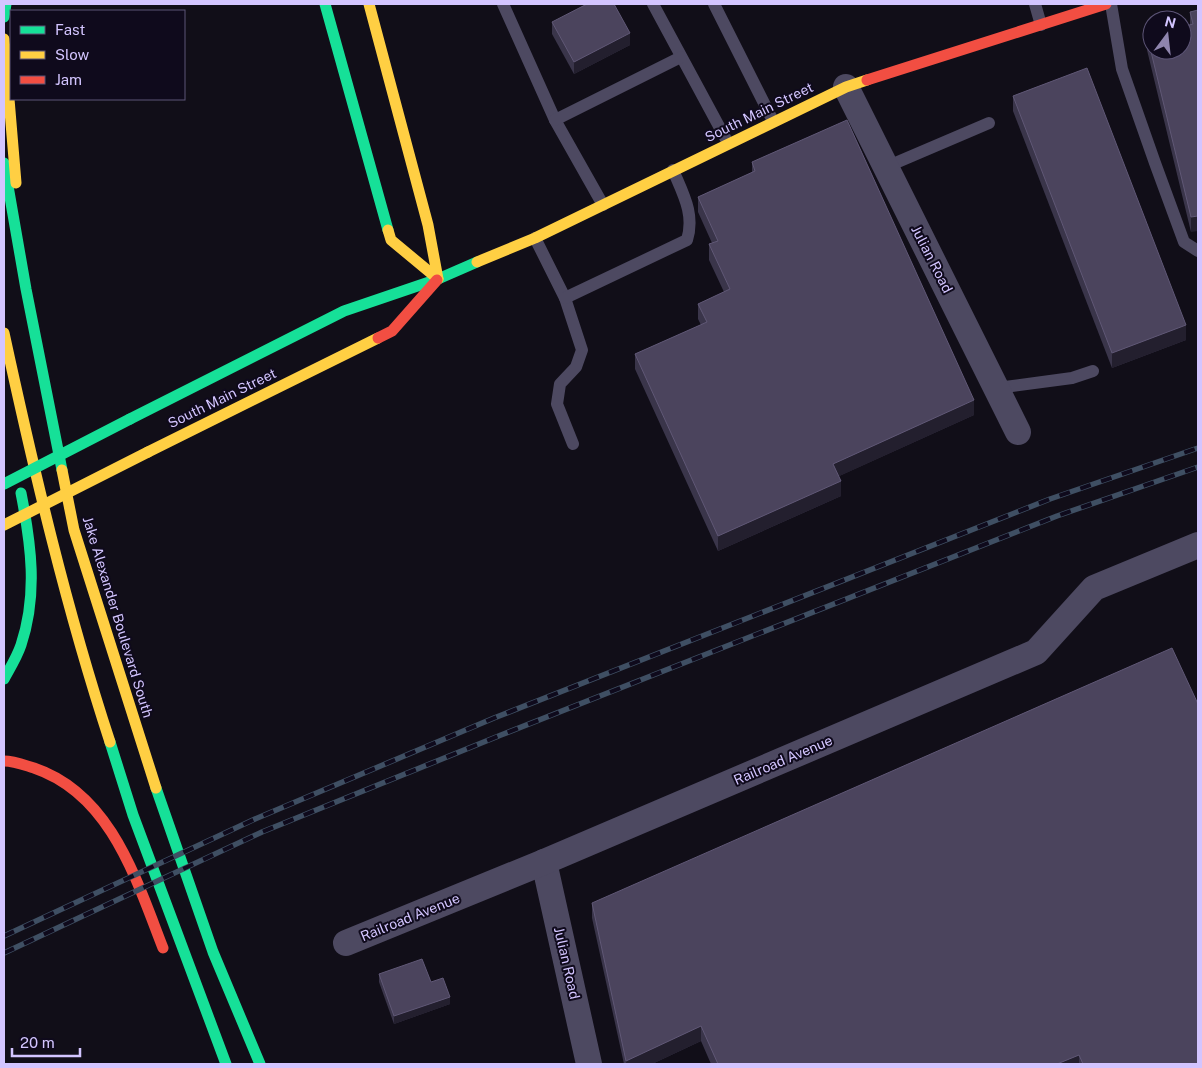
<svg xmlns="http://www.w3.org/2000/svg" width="1202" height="1068" viewBox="0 0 1202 1068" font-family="'Public Sans',sans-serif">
<rect width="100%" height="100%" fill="#110e18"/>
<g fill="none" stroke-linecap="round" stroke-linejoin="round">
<g stroke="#4d4961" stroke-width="12">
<path d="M503 4 555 120 603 205"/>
<path d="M653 4 728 143"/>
<path d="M714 4 773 121"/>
<path d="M1035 4 1041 25"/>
<path d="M1111 4 1122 69 1155 163 1184 242 1198 251"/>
<path d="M555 120 681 57"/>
<path d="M886 167 989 123"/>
<path d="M535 238 565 298 582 350 576 367 560 384 557 404 573 444"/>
<path d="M565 298 687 240C695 214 683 194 673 170"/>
<path d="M997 388 1072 378 1093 371"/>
</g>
<g stroke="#4d4961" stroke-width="26">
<path d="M846 87 1018 432"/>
<path d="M544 862 589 1064"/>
<path d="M346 943 544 862 1036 652 1094 588 1198 545"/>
</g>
<g stroke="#16e098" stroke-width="11">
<path d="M325 4 388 230"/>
<path d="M4 17 6 4"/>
<path d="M4 163 26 289 62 470"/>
<path d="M130 419 344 311 438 279 477 262"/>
<path d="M4 679C10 668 17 657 21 645 38 594 31 544 21 493"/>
<path d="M110 742 133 815 226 1064"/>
<path d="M156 788 213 952 260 1064"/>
</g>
<g stroke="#ffcf43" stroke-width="11">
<path d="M369 4 428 225 438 279"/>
<path d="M4 39 16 183"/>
<path d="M388 230 391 240 438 279"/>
<path d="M477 262 535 238 846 87 867 80"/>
<path d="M4 333C34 471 66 608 110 742"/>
<path d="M148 452 378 338"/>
<path d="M62 470 74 530 156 788"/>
</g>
<g stroke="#f24e42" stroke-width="11">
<path d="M867 80 1106 4"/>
<path d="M378 338 392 331 437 280"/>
<path d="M4 761C14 761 24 765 34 768 111 794 136 879 163 948"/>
</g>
<g stroke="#3f4f63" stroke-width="5.5">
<g id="rail">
<path d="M4 936 255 819 494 718 1050 499 1198 448"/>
<path d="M4 953 262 832 501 735 1057 516 1198 467"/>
</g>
</g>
<use href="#rail" stroke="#0f0a1c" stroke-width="4" stroke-dasharray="11" stroke-linecap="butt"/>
<path stroke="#16e098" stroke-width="11" d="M4 484 130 419"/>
<path stroke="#ffcf43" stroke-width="11" d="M4 525 148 452"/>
</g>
<g fill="#3a354a">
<path d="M1198 10 1191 232 1147 50V35L1190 25V12Z"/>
<path d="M552 22 630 45 574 74 552 34Z"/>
<path d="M1013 96 1186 340 1112 368 1013 111Z"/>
<path d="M752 162 974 415 839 476 841 496 718 551 635 369V354L701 325 698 319V304L724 292 709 260V244L712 243 698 212V197L752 173Z"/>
<path d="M592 903 1198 1064H711L701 1041 652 1064H624L592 918Z"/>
<path d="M379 974 431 982 450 1004 394 1024 379 982Z"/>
</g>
<g fill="#231f2e">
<path d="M630 33V45L574 74V62Z"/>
<path d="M1198 216V231L1191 232V217Z"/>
<path d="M1186 325V340L1112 368V353Z"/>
<path d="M974 400V415L833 479V464Z"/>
<path d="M841 481V496L718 551V536Z"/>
<path d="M450 997V1004L394 1024V1016Z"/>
<path d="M701 1026V1041L652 1064H626V1061Z"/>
<path d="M1079 1055V1064H1057Z"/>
</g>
<g fill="#4b445d" stroke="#605876">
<path d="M587 4H614L630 33 574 62 552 22Z"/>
<path d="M1198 10V216L1191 217 1147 35 1152 33V50H1182V27L1193 24 1190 12Z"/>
<path d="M1087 68 1186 325 1112 353 1013 96Z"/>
<path d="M847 120 974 400 833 464 841 481 718 536 635 354 707 322 698 304 730 289 709 244 718 241 698 197 755 171 752 162Z"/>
<path d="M1172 648 1198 704V1064H1083L1079 1055 1057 1064H718L701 1026 626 1061 592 903Z"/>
<path d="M422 959 431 982 443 978 450 997 394 1016 379 974Z"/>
</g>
<g text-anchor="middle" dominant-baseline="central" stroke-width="4" stroke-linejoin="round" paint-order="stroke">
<g font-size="14" fill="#d3c5ff" stroke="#0f0a1c">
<text transform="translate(759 112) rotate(-26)">South Main Street</text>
<text transform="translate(932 259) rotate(63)">Julian Road</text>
<text transform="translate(222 398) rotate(-26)">South Main Street</text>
<text transform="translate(118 617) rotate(73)">Jake Alexander Boulevard South</text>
<text transform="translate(783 760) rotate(-23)">Railroad Avenue</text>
<text transform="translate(410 917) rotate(-22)">Railroad Avenue</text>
<text transform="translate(567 963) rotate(77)">Julian Road</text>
</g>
</g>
<rect width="1202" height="1068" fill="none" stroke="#d3c5ff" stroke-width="10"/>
<rect x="10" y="10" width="175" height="90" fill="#0f0a1c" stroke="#5d5577"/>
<rect x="20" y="26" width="25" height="8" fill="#16e098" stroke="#5d5577"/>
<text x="55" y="35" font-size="15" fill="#d3c5ff">Fast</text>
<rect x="20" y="51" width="25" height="8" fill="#ffcf43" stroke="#5d5577"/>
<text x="55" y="60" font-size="15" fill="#d3c5ff">Slow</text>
<rect x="20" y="76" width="25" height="8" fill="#f24e42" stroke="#5d5577"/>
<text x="55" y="85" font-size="15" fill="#d3c5ff">Jam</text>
<g transform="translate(1167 35) rotate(15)"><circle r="24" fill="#0f0a1c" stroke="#5d5577"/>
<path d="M0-4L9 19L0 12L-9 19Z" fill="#8f85ae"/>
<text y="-8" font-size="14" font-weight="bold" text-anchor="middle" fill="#d3c5ff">N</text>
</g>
<path d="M12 1048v8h68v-8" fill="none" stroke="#d3c5ff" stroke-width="2.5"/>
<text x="20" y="1048" font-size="15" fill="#d3c5ff" stroke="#0f0a1c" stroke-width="4" paint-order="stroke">20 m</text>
</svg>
